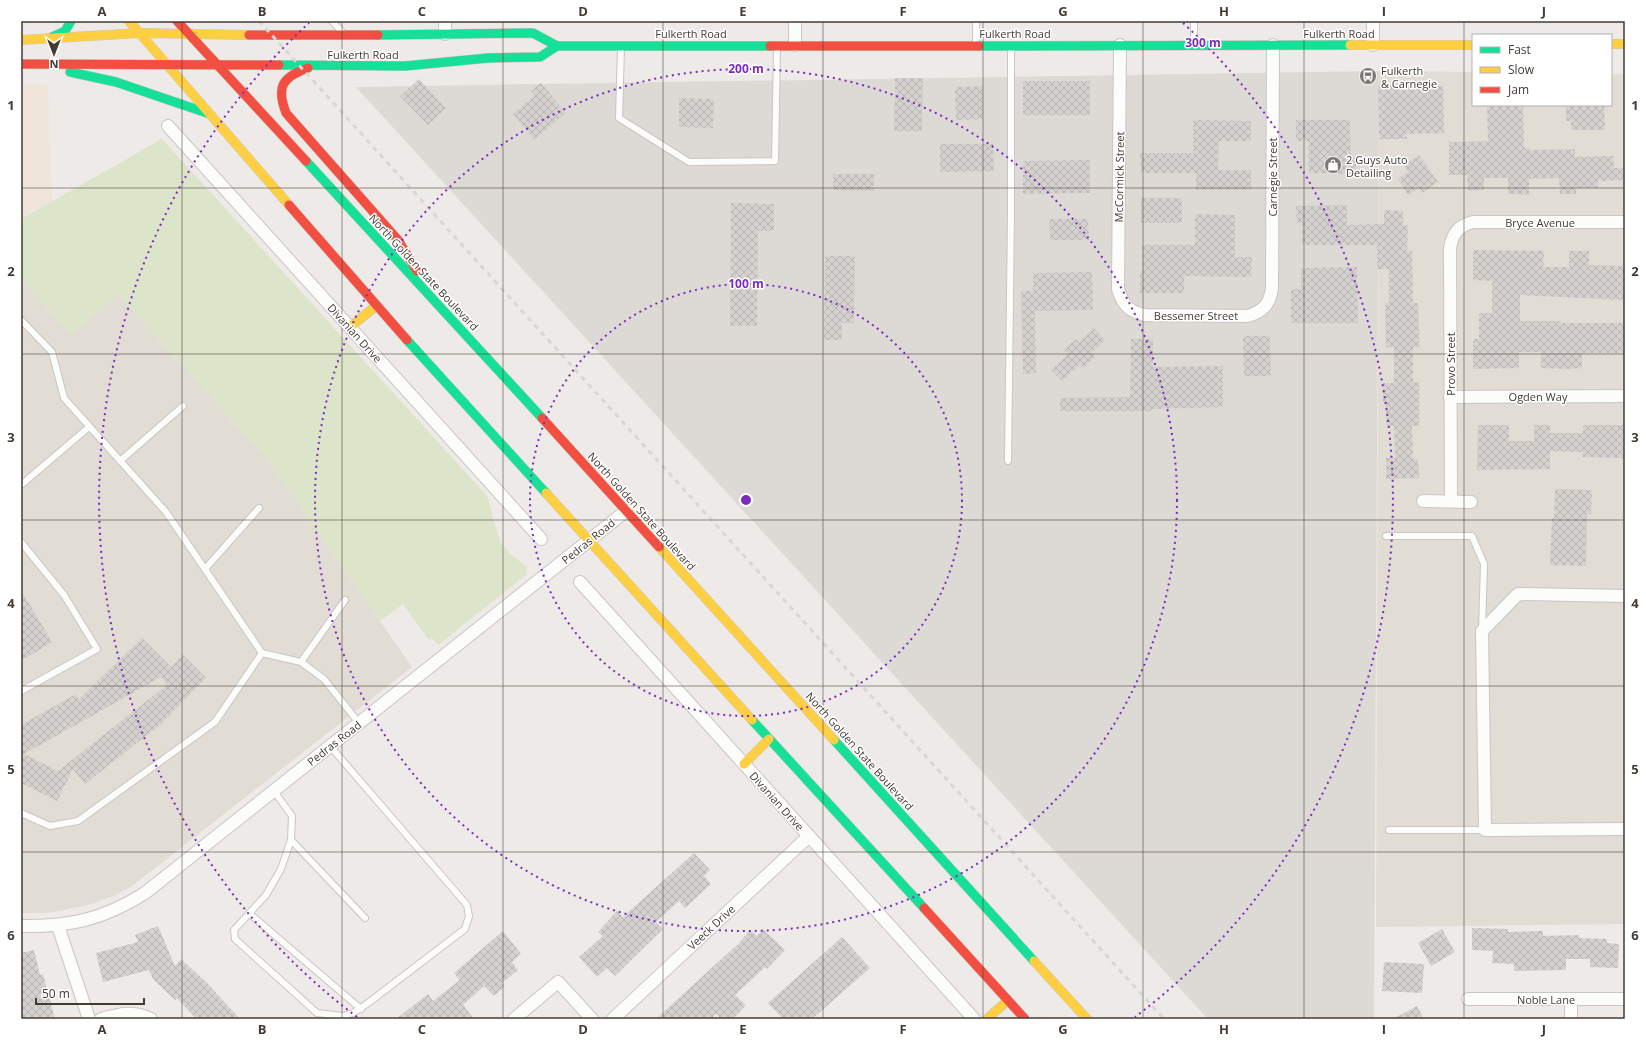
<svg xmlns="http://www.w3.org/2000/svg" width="1646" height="1040" viewBox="0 0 1646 1040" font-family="'Open Sans',sans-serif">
<defs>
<pattern id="building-cross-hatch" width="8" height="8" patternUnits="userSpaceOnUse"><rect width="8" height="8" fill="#d5d1ce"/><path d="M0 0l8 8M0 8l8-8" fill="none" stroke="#b8b4b2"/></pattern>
</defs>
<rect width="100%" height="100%" fill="#edeae7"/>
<g fill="#e1dcd4">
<path d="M1379 71 1473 72V105H1611V74H1625V924L1376 927Z"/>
<path d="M21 279 72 335 118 294 268 460 412 667 132 886 114 896 88 905 47 913H21Z"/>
</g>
<path fill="#efe5da" d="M21 84 48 85 52 202 21 219Z"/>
<path fill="#ddd9d5" d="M1379 71 1374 1019H1208L356 87Z"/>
<path fill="#dce5c9" d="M162 139 487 496 500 542 511 555 526 566 527 574 438 645 432 638 429 640 403 604 380 621 268 460 118 294 72 335 21 279V219Z"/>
<g fill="url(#building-cross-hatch)" fill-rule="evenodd">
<path d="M895 78H923L922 131H894Z"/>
<path d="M419 79 446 108 428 125 400 96Z"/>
<rect x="1023" y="81" width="67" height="34"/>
<path d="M541 83 566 113 534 140 513 114 535 95 531 91Z"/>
<path d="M983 86V119L956 120 955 87Z"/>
<path d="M1378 86H1443L1444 133 1405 134 1408 139H1379Z"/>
<path d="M679 98 714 99 713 128 679 127Z"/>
<path d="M1487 105H1523L1524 148H1530L1529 150 1575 149V157L1613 156 1614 168H1625V180L1598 181V188H1576V194H1560L1559 178 1529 179V195L1508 194V178H1484V190L1468 191 1467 175H1449V142L1488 141Z"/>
<path d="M1566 105H1604L1605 130H1571V121H1566Z"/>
<path d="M1193 120 1251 121V141H1219L1218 170H1251V190H1196V173H1141L1140 153H1193Z"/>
<path d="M1296 120H1350L1351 158H1356V174L1309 173V141H1296Z"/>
<path d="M940 144H993L994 171 940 172Z"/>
<path d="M1419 155 1438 182 1422 193 1419 188 1408 195 1398 179 1408 172 1404 165Z"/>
<path d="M1090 160V193L1023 194V161Z"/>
<path d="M833 174H874V191L833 190Z"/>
<rect x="1141" y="198" width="41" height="25"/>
<path d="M731 203 774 204V231H758L757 326H730Z"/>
<path d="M1347 205V225L1384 224V210L1403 211V225H1408L1407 251H1412L1413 303H1418L1419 332V347H1413V382H1419V426H1412L1413 459H1418L1419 478 1386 479V458H1395L1394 426H1386V402H1383V383H1394V347H1386L1385 303H1389V269H1377V245H1302V223H1297L1296 206Z"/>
<path d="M1195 214 1235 215V257H1252L1251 277 1184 276V293H1140V273H1142V245H1195Z"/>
<path d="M1049 219H1088L1089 240H1050Z"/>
<path d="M1473 250 1544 251 1543 267H1569V251H1589V265L1625 266V300L1520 295V321H1561V323H1625V353H1582V368L1566 369 1541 368V352H1519V368L1473 369V339H1479V313H1492V281L1473 280Z"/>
<path d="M825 256H855L854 323H842V340H824Z"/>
<path d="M1357 267 1358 323H1291V289H1301V268Z"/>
<path d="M1092 272 1093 310 1035 311 1036 373 1023 374 1021 291H1033V273Z"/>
<path d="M1094 328 1105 340 1092 353 1095 357 1083 368 1080 365 1062 381 1051 370 1068 354 1064 350 1075 339 1079 342Z"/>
<path d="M1243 336H1270L1271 376H1244Z"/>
<path d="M1131 339H1153V367L1223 366V407L1152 409V411H1060V398L1130 397Z"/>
<path d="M1478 425H1509V441H1534V425H1550V433H1583V425H1625V458L1583 457V452L1550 451V469L1477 470Z"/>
<path d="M1555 489 1592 490 1591 514H1587L1586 566 1550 565 1552 518H1554Z"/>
<path d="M21 590 52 642 21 661Z"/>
<path d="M142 638 171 667 183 655 206 678 154 731 153 730 85 784 73 769 57 801 21 783V725L76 694 79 699ZM161 677 167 685 58 771 24 754Z"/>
<path d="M694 853 710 870 704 876 711 884 685 908 679 901 656 922 663 929 615 976 607 968 597 977 579 957 603 936 598 932 617 911 623 917Z"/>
<path d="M158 926 175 966 181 959 207 983 240 1019H196L177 998 175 1000 153 979 149 970 103 982 96 953 138 942 135 935Z"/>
<path d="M1472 928 1508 929V932L1543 931V936L1579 935V938L1607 939V943L1619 944 1618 968 1590 967V959H1566V970L1514 971V964L1492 963 1493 951 1472 950Z"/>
<path d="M763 929 785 950 767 969 765 967 735 995 746 1005 733 1019H722L716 1014 711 1019H656L739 943 750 930 757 936Z"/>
<path d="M1442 929 1455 952 1431 966 1418 943Z"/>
<path d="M503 931 521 954 512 962 518 970 502 983 505 986 494 996 484 986 463 1005 474 1019H396L428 994 433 1001 460 980 454 973Z"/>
<path d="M842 937 870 968 812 1019H783L768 1003Z"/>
<path d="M34 950 40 975 43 974 55 1019H21V953Z"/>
<path d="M1384 962 1424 964 1422 993 1382 991Z"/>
<path d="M1417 1006 1424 1019H1393Z"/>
</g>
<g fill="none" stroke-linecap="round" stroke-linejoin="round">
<g stroke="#c9c6c3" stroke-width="8">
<g id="lane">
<path d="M332 21 343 33"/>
<path d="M976 21V45"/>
<path d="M1194 21V43"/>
<path d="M621 47 619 118 689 162 775 161 777 46"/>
<path d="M21 320 52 352 64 398 166 512 262 653 301 662 324 679 359 723"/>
<path d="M120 461 183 406"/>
<path d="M1008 461 1011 214V47"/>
<path d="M21 485 89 427"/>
<path d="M1386 536H1472L1484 564 1482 630"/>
<path d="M21 542 64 595 97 649 21 691"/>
<path d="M205 569 259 508"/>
<path d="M301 662 345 600"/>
<path d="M274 791 292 816 291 840 281 869 266 895 234 930 235 939 317 1013 343 1016 353 1013 368 1003 465 929 469 916 467 905 330 746"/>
<path d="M21 813 50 826 78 821 215 722 262 653"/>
<path d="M1389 830H1485"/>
<path d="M291 840 365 918"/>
<path d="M250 914 361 1009"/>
</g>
</g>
<g stroke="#c9c6c3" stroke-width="14">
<g id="street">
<path d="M445 21V34"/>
<path d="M795 21V45"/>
<path d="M1373 21V45"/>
<path d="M1120 45 1118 289C1123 305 1129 312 1145 315L1247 316C1263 312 1270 304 1272 288L1273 45"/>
<path d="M168 126 541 539"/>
<path d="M1450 397 1625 396"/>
<path d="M1423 501 1471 502"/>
<path d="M1451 501 1450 248C1453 233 1458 226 1473 222H1625"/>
<path d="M580 582 974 1019"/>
<path d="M1625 596 1518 594 1482 631 1485 830 1625 829"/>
<path d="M21 926C70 927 104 919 145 893L626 511"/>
<path d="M58 926 89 1019"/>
<path d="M1468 999H1625"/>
<path d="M1571 999V1019"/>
<path d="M101 1019C119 1014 134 1010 151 1019"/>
<path d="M514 1019 558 982 592 1019"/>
<path d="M613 1019 809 836"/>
</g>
</g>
<g stroke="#ccc7be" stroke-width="10">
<g id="fast">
<path d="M378 35 533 33 557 46H770"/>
<path d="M52 37 65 31 71 21"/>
<path d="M979 46 1350 45"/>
<path d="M279 65 405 66 488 58 540 57 557 46"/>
<path d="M70 72 116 82 207 113"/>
<path d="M306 161 542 418"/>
<path d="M407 340 546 493"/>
<path d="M752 720 924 908"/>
<path d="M834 740 1034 961"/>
</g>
</g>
<g stroke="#ccc7be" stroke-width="10">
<g id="slow">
<path d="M129 21 289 205"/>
<path d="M21 40 140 33 249 35"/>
<path d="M1611 44H1625"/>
<path d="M1350 45H1473"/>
<path d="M350 327 376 306"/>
<path d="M546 493 752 720"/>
<path d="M659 547 834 740"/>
<path d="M744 764 769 739"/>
<path d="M1034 961 1087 1019"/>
<path d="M987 1019 1008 1000"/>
</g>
</g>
<g stroke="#ccc7be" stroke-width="10">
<g id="jam">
<path d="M177 21 306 161"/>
<path d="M249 35H378"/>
<path d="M770 46H979"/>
<path d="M21 64 279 65"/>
<path d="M308 68C282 77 276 87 286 113L398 240 417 271"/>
<path d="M289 205 407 340"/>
<path d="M542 418 659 547"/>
<path d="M924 908 1025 1019"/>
</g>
</g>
<use href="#lane" stroke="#fcfcfb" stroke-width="6"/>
<use href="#street" stroke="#fcfcfb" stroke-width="12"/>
<use href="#fast" stroke="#16e098" stroke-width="9"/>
<use href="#slow" stroke="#ffcf43" stroke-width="9"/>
<use href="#jam" stroke="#f24e42" stroke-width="9"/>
<path stroke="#d8d7d7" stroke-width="3" stroke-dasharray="5 5" stroke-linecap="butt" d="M259 21 1164 1019"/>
</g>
<path fill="none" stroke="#413b34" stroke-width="1" stroke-opacity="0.55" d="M182 21V1019M342 21V1019M503 21V1019M663 21V1019M823 21V1019M983 21V1019M1143 21V1019M1304 21V1019M1464 21V1019M21 188H1625M21 354H1625M21 520H1625M21 686H1625M21 852H1625"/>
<g fill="none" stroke="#7b2cbf" stroke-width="2" stroke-dasharray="2 4">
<circle cx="746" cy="500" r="216"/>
<circle cx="746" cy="500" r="431"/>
<path d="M357 1017A647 647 0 0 1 309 23M1183 23A647 647 0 0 1 1135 1017"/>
</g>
<defs>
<g id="bus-disc" transform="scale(0.9)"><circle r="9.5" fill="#7d7873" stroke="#fff"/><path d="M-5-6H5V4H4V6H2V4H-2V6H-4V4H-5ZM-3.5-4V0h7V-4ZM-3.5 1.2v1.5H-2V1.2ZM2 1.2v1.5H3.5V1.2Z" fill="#fff"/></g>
<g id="shop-disc" transform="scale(0.9)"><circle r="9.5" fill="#7d7873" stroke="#fff"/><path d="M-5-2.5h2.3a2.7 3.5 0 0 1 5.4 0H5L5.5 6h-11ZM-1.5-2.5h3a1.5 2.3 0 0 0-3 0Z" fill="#fff"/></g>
</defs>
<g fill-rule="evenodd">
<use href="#bus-disc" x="1368" y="76"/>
<use href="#shop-disc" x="1333" y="165"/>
</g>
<g text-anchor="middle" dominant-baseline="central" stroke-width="3" stroke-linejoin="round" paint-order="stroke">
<g font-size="11" fill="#413b34" stroke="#fff">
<text x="691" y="33">Fulkerth Road</text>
<text x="1015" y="33">Fulkerth Road</text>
<text x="1339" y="33">Fulkerth Road</text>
<text x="363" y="54">Fulkerth Road</text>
<text transform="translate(1119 177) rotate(-89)">McCormick Street</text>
<text transform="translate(1272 177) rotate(-90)">Carnegie Street</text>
<text x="1540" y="222">Bryce Avenue</text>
<text transform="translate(424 272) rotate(47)">North Golden State Boulevard</text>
<text x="1196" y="315">Bessemer Street</text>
<text transform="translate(355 333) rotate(48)">Divanian Drive</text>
<text transform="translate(1450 364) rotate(-90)">Provo Street</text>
<text x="1538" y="396">Ogden Way</text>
<text transform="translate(642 511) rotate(48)">North Golden State Boulevard</text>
<text transform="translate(588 541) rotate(-39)">Pedras Road</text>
<text transform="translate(334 743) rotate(-38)">Pedras Road</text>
<text transform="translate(860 751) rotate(48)">North Golden State Boulevard</text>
<text transform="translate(777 801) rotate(48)">Divanian Drive</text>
<text transform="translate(711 927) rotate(-43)">Veeck Drive</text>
<text x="1546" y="999">Noble Lane</text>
</g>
<g font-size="11" fill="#413b34" stroke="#fff" text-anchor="start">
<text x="1381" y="70">Fulkerth<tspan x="1381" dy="13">&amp; Carnegie</tspan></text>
<text x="1346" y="159">2 Guys Auto<tspan x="1346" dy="13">Detailing</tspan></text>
</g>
</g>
<circle cx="746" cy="500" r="6" fill="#7b2cbf" stroke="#fff" stroke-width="2"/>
<g font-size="12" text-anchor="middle" font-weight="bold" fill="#7b2cbf" stroke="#fff" stroke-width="3" stroke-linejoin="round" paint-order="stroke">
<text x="1203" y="47">300 m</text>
<text x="746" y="73">200 m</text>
<text x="746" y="288">100 m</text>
</g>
<rect width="1646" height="1040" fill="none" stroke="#ffffff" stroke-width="44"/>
<rect x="1472" y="34" width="140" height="72" fill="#ffffff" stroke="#b3b1ae"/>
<rect x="1480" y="47" width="20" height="6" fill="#16e098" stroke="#b3b1ae"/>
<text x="1508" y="54" font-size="12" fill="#413b34">Fast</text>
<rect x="1480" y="67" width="20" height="6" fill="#ffcf43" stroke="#b3b1ae"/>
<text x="1508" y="74" font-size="12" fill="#413b34">Slow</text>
<rect x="1480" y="87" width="20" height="6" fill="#f24e42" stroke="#b3b1ae"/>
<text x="1508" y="94" font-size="12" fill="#413b34">Jam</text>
<g transform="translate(54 54) rotate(180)" stroke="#ffffff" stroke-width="3" paint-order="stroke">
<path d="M0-3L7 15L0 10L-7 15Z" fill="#413b34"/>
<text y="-6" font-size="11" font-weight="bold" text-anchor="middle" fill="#413b34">N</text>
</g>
<path d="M36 998v6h108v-6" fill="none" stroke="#413b34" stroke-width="2"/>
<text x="42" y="998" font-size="12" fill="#413b34" stroke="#ffffff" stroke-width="3" paint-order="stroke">50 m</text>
<rect x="22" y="22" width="1602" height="996" fill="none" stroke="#413b34" stroke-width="1.5"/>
<g font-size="13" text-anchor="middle" font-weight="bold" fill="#413b34">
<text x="102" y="16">A</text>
<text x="262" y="16">B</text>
<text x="422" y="16">C</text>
<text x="583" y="16">D</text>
<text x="743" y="16">E</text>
<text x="903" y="16">F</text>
<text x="1063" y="16">G</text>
<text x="1224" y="16">H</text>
<text x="1384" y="16">I</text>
<text x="1544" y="16">J</text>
<text x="11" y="110">1</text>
<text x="1635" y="110">1</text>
<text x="11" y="276">2</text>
<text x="1635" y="276">2</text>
<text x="11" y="442">3</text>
<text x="1635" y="442">3</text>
<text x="11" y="608">4</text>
<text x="1635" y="608">4</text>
<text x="11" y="774">5</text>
<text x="1635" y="774">5</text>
<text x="11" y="940">6</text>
<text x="1635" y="940">6</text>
<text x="102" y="1034">A</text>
<text x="262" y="1034">B</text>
<text x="422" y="1034">C</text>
<text x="583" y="1034">D</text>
<text x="743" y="1034">E</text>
<text x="903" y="1034">F</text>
<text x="1063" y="1034">G</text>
<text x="1224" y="1034">H</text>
<text x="1384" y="1034">I</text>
<text x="1544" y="1034">J</text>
</g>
</svg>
